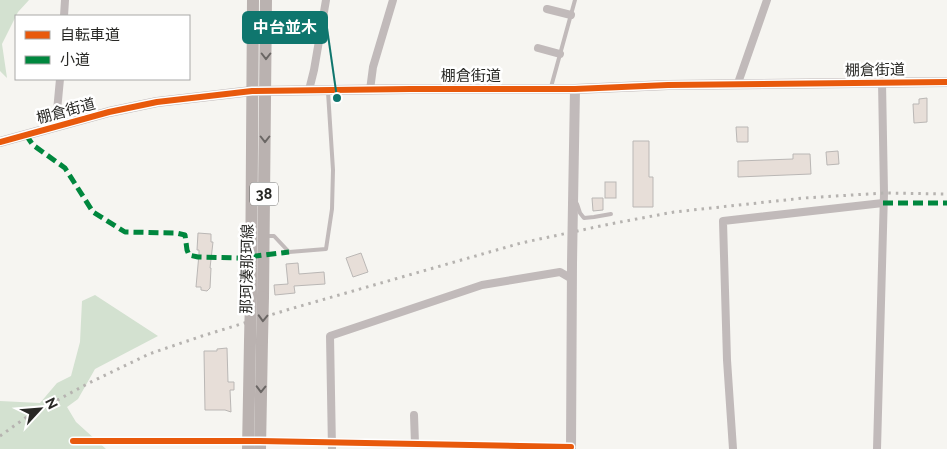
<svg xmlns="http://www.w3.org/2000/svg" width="947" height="449" viewBox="0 0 947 449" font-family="Raleway,'Noto Sans JP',sans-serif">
<rect width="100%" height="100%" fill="#f6f5f1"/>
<g fill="#d3e1d0">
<path d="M0 0H29L18 12 2 44 7 78 0 71Z"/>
<path d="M95 295 158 336 95 369 78 399 67 407 76 422 106 449H0V401L40 403 57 383 71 376 80 342 82 301Z"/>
</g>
<g fill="#e7ded8" stroke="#bab7b5">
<path d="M927 98V122L914 123 913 104H919V99Z"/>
<path d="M736 127H748V142H737Z"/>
<path d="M633 141H649V177H653V207H633Z"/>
<path d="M838 151 839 164 827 165 826 152Z"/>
<path d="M793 154H810L811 174 738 177V161L793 159Z"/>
<rect x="605" y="182" width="11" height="16"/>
<path d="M592 198H603V210L593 211Z"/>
<path d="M198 233 211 234V242H213L210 268H211L210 288 207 291 201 290V287H196L199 254V250H197Z"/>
<path d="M361 253 368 272 353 277 346 258Z"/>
<path d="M298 263 299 274 324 272 325 284 294 286 295 293 275 295 274 285 288 284 286 264Z"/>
<path d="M227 348 228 382H234V390H230L231 412 225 410H205L204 351H217V349Z"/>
</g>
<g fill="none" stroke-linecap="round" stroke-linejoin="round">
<g stroke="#c1baba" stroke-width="4">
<path d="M551 87 575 0"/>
<path d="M577 204 580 213 584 218 594 217 611 214"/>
<path d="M266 236H274L289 252 326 249 332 209 333 170 328 92"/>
</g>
<g stroke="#c1baba" stroke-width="8">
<path d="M547 9 571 15"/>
<path d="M64 16 65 0"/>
<path d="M538 48 560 54"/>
<path d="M60 79 57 111 62 125"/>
<path d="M738 83 767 0"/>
<path d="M309 90 314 70 326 0"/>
<path d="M370 90 373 67 393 0"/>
<path d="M414 415 415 444"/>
<path d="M73 441H260L571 447"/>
<path d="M332 449 330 336 482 285 560 272 572 279"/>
<path d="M733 449 727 360 723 221 883 203"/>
<path d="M877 449 884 193 882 82"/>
</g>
<g stroke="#c1baba" stroke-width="10">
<path d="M0 142 109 112 157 102 252 91 410 89H575L668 85 947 82"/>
<path d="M573 204 575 89"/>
<path d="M571 449 572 263"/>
</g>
<g stroke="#bab2b0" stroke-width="12">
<path d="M251 296 253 0"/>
<path d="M263 297 266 0"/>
<path d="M248 449 250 341"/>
<path d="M260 449 262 340"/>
</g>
<path stroke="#b6b3b0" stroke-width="3" stroke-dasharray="2.5 5" stroke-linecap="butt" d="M0 436 28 416 89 383 149 354 202 336 290 309 521 243 610 224 674 212 804 198 884 193 947 194"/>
<path stroke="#c1baba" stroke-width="10" d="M572 263 573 204"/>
<g stroke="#bab2b0" stroke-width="12">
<path d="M262 340 263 297"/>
<path d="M250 341 251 296"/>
</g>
<g stroke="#00873e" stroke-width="5" stroke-dasharray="10 5" stroke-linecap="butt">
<path d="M26 135 33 145 65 168 93 212 125 232 176 233 185 235 187 250 189 255 198 257 239 258 289 252"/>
<path d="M883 203H947"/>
</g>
<g stroke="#fff" stroke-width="9">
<g id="cycleway">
<path d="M0 142 109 112 157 102 252 91 410 89H575L668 85 947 82"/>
<path d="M73 441H260L571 447"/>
</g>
</g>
<use href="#cycleway" stroke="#e8590c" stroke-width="6"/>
</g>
<defs><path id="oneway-chevron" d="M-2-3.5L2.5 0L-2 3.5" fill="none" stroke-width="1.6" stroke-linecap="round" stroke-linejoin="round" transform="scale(1.25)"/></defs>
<g stroke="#6a6664">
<use href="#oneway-chevron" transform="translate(266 56) rotate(90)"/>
<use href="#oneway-chevron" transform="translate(265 139) rotate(90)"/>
<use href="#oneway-chevron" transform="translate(263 318) rotate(92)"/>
<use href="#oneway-chevron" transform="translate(261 389) rotate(91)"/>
</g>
<g text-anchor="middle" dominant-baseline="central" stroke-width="5" stroke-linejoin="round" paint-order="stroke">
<rect fill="#fff" stroke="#686866" stroke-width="1" x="250" y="182.5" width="28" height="23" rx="4"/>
<g font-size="14" font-weight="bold" fill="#282825">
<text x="264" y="194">38</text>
</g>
<g font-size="15" fill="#282825" stroke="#fff">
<text transform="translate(875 70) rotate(-1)">棚倉街道</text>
<text x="471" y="76">棚倉街道</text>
<text transform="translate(66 111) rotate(-15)">棚倉街道</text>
<text transform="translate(247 269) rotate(-89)">那珂湊那珂線</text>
</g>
</g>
<path fill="none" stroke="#0f766e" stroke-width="2" d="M337 98L327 28"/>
<circle fill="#0f766e" stroke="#fff" stroke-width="2" cx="337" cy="98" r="5"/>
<rect fill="#0f766e" stroke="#0f766e" stroke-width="2" x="243" y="12" width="84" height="31" rx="5"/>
<g font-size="16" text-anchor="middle" font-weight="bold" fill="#fff">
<text x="285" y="33">中台並木</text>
</g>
<rect x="15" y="15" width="175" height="65" fill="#ffffff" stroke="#a9a9a8"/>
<rect x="25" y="31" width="25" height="8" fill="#e8590c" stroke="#a9a9a8"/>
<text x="60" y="40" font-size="15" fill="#282825">自転車道</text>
<rect x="25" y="56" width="25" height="8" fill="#00873e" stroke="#a9a9a8"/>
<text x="60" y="65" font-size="15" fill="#282825">小道</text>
<g transform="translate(40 409) rotate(64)" stroke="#ffffff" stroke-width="4" paint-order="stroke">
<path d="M0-4L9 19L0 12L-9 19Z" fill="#282825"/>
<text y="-8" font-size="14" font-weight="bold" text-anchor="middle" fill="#282825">N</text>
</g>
</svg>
